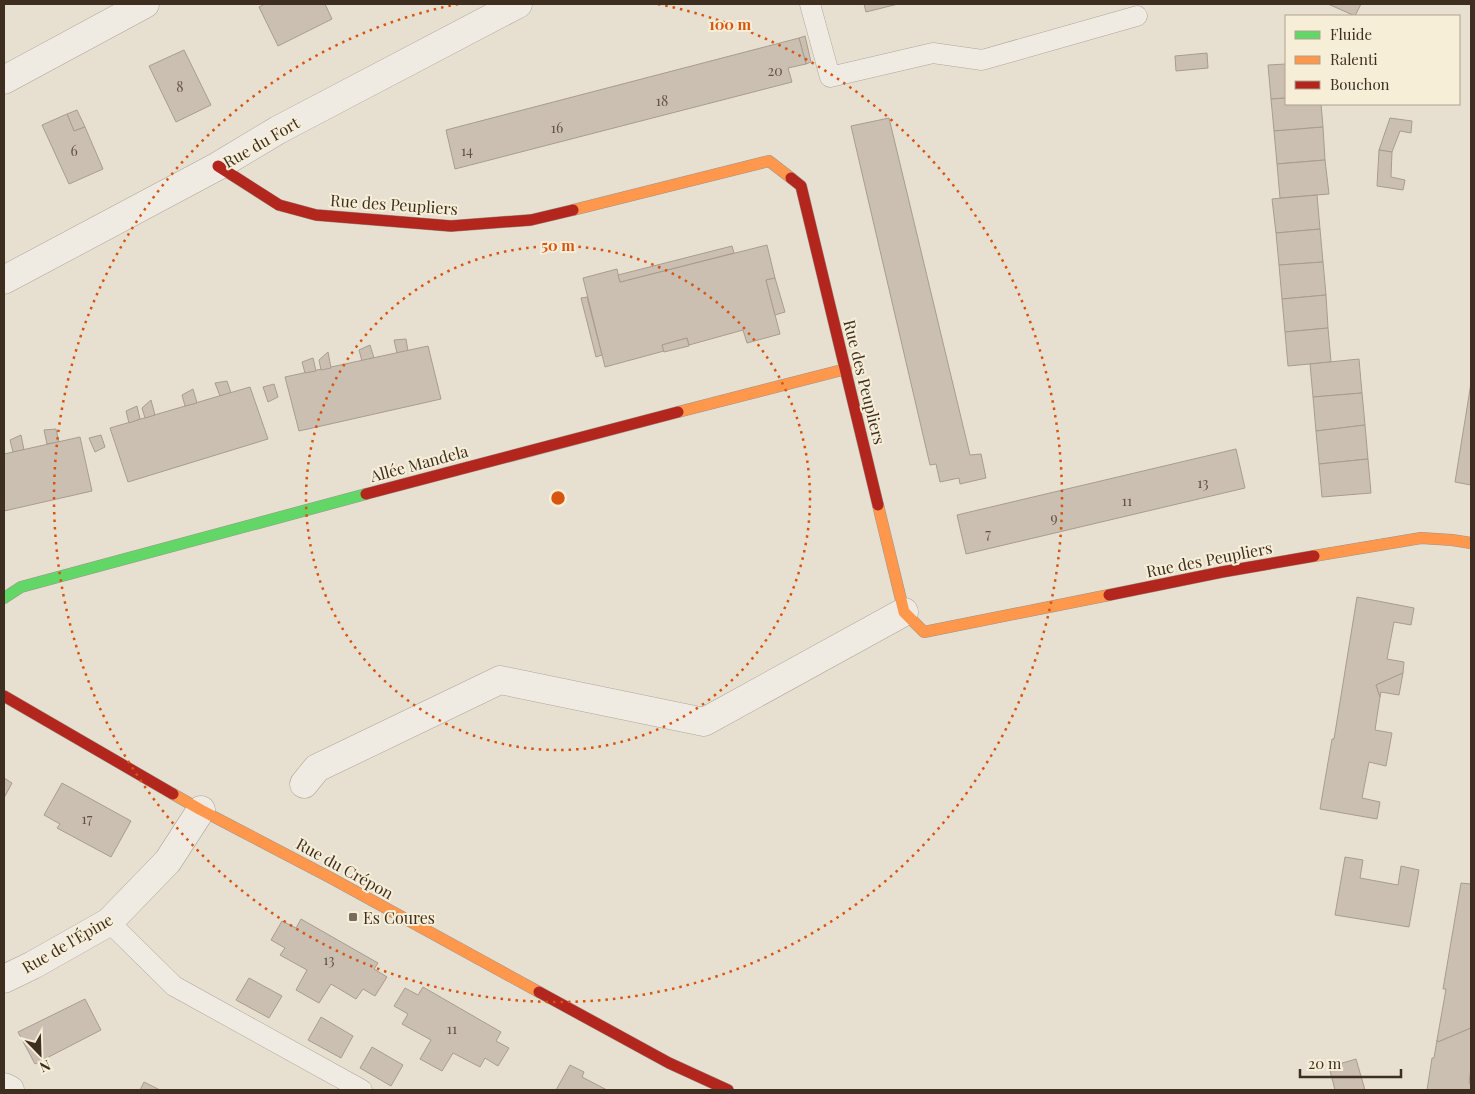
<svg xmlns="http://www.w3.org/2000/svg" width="1475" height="1094" viewBox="0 0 1475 1094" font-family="'Playfair Display',serif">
<rect width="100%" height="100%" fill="#e7e0d1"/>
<g fill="#cbbfb2" stroke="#a89c90">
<path d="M265 4H325L332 19 278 46 259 7Z"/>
<path d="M864 4H898L866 12Z"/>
<path d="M1328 4H1361L1355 16Z"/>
<path d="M805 36 811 62 806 64 799 38Z"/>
<path d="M799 38 806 64 788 68 792 82 455 169 446 130Z"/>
<path d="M184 50 211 105 176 122 149 66Z"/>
<path d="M1207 53 1208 68 1176 71 1175 56Z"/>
<path d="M1286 64V98L1271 99 1268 65Z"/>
<path d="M1286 98V104H1321L1323 127 1274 131 1271 99Z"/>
<path d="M77 110 85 127 74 131 67 114Z"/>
<path d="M67 114 74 131 85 127 103 169 69 184 42 125Z"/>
<path d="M889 118 970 455 981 454 986 478 960 484 959 478 940 482 936 464 930 465 851 126Z"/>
<path d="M1390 118 1412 121 1411 133 1400 131 1392 152 1379 150Z"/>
<path d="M1323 127 1325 160 1277 164 1274 131Z"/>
<path d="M1379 150 1392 152 1391 177 1405 180 1403 190 1377 186Z"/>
<path d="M1325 160 1329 194 1280 198 1277 164Z"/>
<path d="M1317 195 1320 229 1276 233 1272 199Z"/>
<path d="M1320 229 1323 262 1279 265 1276 233Z"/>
<path d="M767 245 775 278 766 280 780 334 747 343 743 330 689 345 687 338 662 345 664 351 605 367 583 278 617 269 620 282Z"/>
<path d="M732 246 734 253 620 282 618 275Z"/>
<path d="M1323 262 1326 295 1282 299 1279 265Z"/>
<path d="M775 278 785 312 775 315 766 280Z"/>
<path d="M1326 295 1328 328 1285 332 1282 299Z"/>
<path d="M587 297 602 355 596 357 581 298Z"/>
<path d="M1328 328 1331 362 1288 366 1285 332Z"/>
<path d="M687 338 689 346 664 352 662 345Z"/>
<path d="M406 339 408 351 397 353 394 340Z"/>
<path d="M370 345 374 358 362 361 359 350Z"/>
<path d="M428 346 441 399 299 431 285 377Z"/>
<path d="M328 352 331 368 321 370 319 360Z"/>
<path d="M313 358 316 371 305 373 302 362Z"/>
<path d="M1359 359 1362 393 1313 397 1310 364Z"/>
<path d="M227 381 231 393 220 396 215 383Z"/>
<path d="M1471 383V485L1455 482Z"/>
<path d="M274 384 278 397 268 402 263 387Z"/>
<path d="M250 387 268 439 128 482 110 428Z"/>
<path d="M193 389 197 403 185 406 182 395Z"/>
<path d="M1362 393 1365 425 1316 431 1313 397Z"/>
<path d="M151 400 155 415 145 418 142 408Z"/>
<path d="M137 406 140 419 129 423 126 411Z"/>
<path d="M1365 425 1368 459 1319 464 1316 431Z"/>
<path d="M56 429 59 442 47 444 44 430Z"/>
<path d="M21 435 24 450 13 452 10 440Z"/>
<path d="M101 435 105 447 95 452 89 438Z"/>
<path d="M80 437 92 491 4 511V454Z"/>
<path d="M1236 449 1245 488 966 554 957 515Z"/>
<path d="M1368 459 1371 493 1322 497 1319 464Z"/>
<path d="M1357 597 1414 608 1411 625 1394 622 1387 659 1404 662 1403 673 1376 685 1380 697 1375 730 1392 733 1386 766 1369 762 1362 798 1380 802 1377 819 1320 809 1332 739H1334Z"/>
<path d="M1403 673 1399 695 1381 692 1380 697 1376 685Z"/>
<path d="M4 778 12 783 4 798Z"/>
<path d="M62 783 131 821 111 857 57 828 60 824 44 815Z"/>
<path d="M1345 857 1363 860 1360 878 1398 885 1401 866 1419 870 1409 927 1335 915Z"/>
<path d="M1461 883 1471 884V1028L1438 1042 1437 1040 1446 989H1443Z"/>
<path d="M301 919 378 963 374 969 387 977 375 996 363 989 356 999 331 984 319 1003 296 990 307 970 280 955 285 948 271 940 282 921 296 928Z"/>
<path d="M249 978 282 996 269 1018 236 1000Z"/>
<path d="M423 987 501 1032 496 1041 509 1048 498 1066 485 1058 480 1067 453 1053 442 1071 420 1059 431 1040 402 1024 408 1014 394 1006 405 988 418 995Z"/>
<path d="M85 999 101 1030 35 1064 18 1032Z"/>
<path d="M321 1017 353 1036 341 1058 308 1040Z"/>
<path d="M1471 1028V1068L1469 1083H1471V1090H1427L1432 1058H1434L1437 1040 1438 1042Z"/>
<path d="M372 1047 403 1065 391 1086 360 1068Z"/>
<path d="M1356 1059 1365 1090H1335L1329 1067Z"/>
<path d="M570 1065 584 1072 582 1077 607 1090H556Z"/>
<path d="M144 1082 160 1090H140Z"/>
</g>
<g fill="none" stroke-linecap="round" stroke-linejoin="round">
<g stroke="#ada599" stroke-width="21">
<g id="lane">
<path d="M810 4 830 77 933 53 982 60 1137 16"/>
<path d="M109 922 174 986 362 1090"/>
</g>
</g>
<g stroke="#ada599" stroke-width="29">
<g id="street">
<path d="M4 80 145 4"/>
<path d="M4 280 218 166 278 130 518 4"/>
<path d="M304 784 317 768 500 680 704 722 904 612"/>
<path d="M4 979 33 965 109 922 168 861 201 810"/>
<path d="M4 1087 10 1090"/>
</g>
</g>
<g stroke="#9c958a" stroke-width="12">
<path id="fast" d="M4 598 21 587 366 494"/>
</g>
<g stroke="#9c958a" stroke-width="12">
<g id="slow">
<path d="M573 210 769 161 791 178"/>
<path d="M678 412 846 369"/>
<path d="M878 505 904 612 924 632 1109 595"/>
<path d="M1314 556 1421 538 1452 540 1471 543"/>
<path d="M173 794 201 810 331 878 539 992"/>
</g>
</g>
<g stroke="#9c958a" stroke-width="12">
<g id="jam">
<path d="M218 166 279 205 316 215 451 226 531 220 573 210"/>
<path d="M791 178 801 186 878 505"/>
<path d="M366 494 678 412"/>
<path d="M1109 595 1222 572 1314 556"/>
<path d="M4 696 173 794"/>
<path d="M539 992 669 1063 728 1090"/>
</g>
</g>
<use href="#lane" stroke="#efebe3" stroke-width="20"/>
<use href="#street" stroke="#efebe3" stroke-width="28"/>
<use href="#fast" stroke="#63d668" stroke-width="11"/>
<use href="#slow" stroke="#ff974d" stroke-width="11"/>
<use href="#jam" stroke="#b3261e" stroke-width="11"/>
</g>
<g fill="none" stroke="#d7550e" stroke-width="2.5" stroke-dasharray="2.5 5">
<circle cx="558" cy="498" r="252"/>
<path d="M658 4A504 504 0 1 1 458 4"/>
</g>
<rect fill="#786c5e" stroke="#f7eed8" stroke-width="2" x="348" y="912" width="10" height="10" rx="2.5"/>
<g text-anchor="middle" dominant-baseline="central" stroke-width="4" stroke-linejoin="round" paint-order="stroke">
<g font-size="14" fill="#605244">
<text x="775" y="70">20</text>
<text x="180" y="86">8</text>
<text x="662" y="100">18</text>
<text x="557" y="127">16</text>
<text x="74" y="150">6</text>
<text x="467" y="150">14</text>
<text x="1203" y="482">13</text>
<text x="1127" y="500">11</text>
<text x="1054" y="517">9</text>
<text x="988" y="533">7</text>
<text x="87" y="818">17</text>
<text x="329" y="959">13</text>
<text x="452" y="1028">11</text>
</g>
<g font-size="16" fill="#3d2e20" stroke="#f7eed8">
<text transform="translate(261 142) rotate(-30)">Rue du Fort</text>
<text transform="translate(394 204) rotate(4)">Rue des Peupliers</text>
<text transform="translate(865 382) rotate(76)">Rue des Peupliers</text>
<text transform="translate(419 463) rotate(-15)">Allée Mandela</text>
<text transform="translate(1209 559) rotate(-11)">Rue des Peupliers</text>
<text transform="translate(345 868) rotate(29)">Rue du Crépon</text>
<text transform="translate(67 943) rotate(-30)">Rue de l'Épine</text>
</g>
<g font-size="16" fill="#3d2e20" stroke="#f7eed8" text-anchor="start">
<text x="363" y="917">Es Coures</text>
</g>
</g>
<circle cx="558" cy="498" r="8" fill="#d7550e" stroke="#f7eed8" stroke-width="2.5"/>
<g font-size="15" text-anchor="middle" font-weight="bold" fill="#d7550e" stroke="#f7eed8" stroke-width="4" stroke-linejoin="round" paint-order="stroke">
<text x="730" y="30">100 m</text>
<text x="558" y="251">50 m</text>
</g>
<rect width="1475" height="1094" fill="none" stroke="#3d2e20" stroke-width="10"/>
<rect x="1285" y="15" width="175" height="90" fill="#f7eed8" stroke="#ada18e"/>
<rect x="1295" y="31" width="25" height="8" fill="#63d668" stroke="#ada18e"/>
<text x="1330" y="40" font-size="15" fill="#3d2e20">Fluide</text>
<rect x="1295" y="56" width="25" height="8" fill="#ff974d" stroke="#ada18e"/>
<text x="1330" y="65" font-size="15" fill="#3d2e20">Ralenti</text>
<rect x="1295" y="81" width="25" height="8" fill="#b3261e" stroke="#ada18e"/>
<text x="1330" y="90" font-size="15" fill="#3d2e20">Bouchon</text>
<g transform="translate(40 1054) rotate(157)" stroke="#f7eed8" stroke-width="4" paint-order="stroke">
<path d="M0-4L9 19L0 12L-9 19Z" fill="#3d2e20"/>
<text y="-8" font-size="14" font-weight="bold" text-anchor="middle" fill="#3d2e20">N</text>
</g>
<path d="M1300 1069v8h101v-8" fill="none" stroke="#3d2e20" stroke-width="2.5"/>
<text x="1308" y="1069" font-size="15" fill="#3d2e20" stroke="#f7eed8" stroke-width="4" paint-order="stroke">20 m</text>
</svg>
